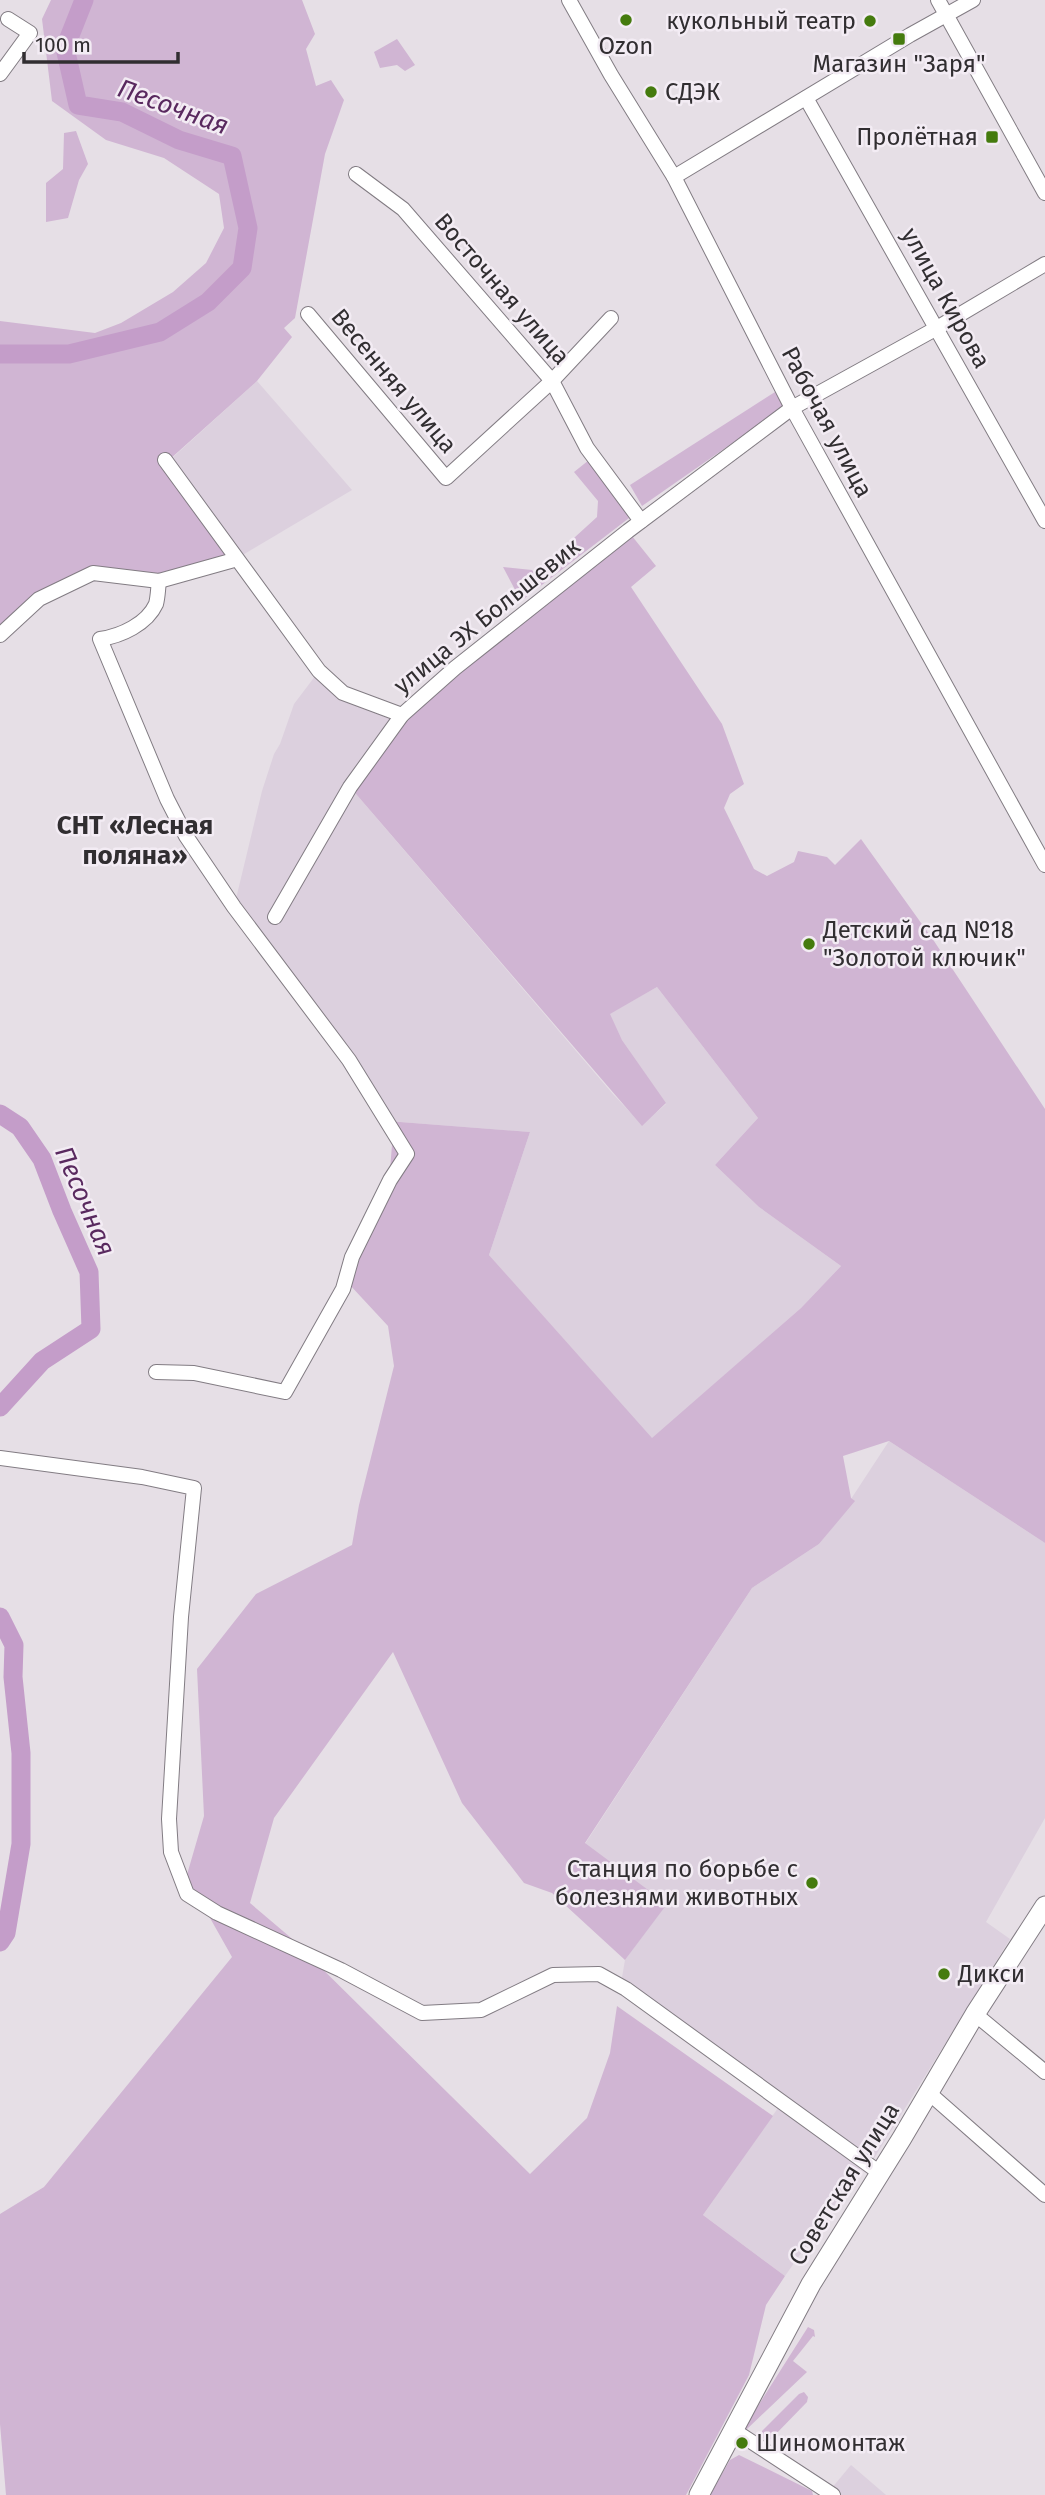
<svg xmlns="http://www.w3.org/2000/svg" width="1045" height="2495" viewBox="0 0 1045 2495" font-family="'Fira Sans',sans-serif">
<rect width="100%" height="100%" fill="#e6dfe6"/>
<g fill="#dcd0de">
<path d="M257 381 352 490 241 556 171 459Z"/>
<path d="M319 671 343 693 402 715 350 787 612 1093 642 1125 666 1104 622 1040 609 1014 657 987 758 1118 715 1165 759 1207 841 1266 801 1308 652 1439 489 1255 530 1132 387 1121 373 1112 297 994 234 907 262 791 274 754 280 744 294 704Z"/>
<path d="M889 1441 1045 1543V1818L986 1922 1010 1939 873 2160 620 1989 625 1960 666 1904 585 1844 752 1588 819 1544 854 1501 851 1499Z"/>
<path d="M778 2108 862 2166 785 2276 703 2215Z"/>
<path d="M851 2465 886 2495H826Z"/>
</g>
<g fill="#d0b5d3">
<path d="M51 0H302L315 34 306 49 316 86 331 80 344 100 325 154 295 318 284 328 292 337 257 381 169 460 238 559 159 581 93 573 39 599 0 635V321L95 333 121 323 173 292 206 263 224 228 219 194 164 158 106 140 52 101 42 19Z"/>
<path d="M397 39 415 65 405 71 397 65 380 68 374 52Z"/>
<path d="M76 131 88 164 79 180 68 218 46 222V183L63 169 64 133Z"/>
<path d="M775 392 784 407 642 506 630 485Z"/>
<path d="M589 460 633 515 521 601 503 567 532 570 540 580 556 566 552 558 597 517 598 501 574 472Z"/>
<path d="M628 531 656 566 631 587 722 724 744 784 730 794 724 808 754 869 767 876 794 862 798 851 827 857 835 865 861 839 934 941 1045 1109V1543L889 1441 843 1456 851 1498 855 1501 819 1544 752 1588 585 1843 667 1904 625 1960 552 1893 524 1883 462 1803 393 1652 274 1818 250 1903 290 1937 530 2174 587 2118 610 2053 617 2006 773 2116 703 2215 785 2276 766 2305 749 2375 686 2495H6L0 2424V2214L44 2187 232 1957 201 1902 184 1885 204 1816 197 1669 256 1594 352 1545 359 1505 394 1366 388 1326 349 1284 390 1170 392 1145 387 1121 530 1132 489 1255 652 1438 801 1308 841 1266 759 1207 715 1165 758 1118 657 987 610 1014 622 1040 666 1103 642 1126 350 787 402 715Z"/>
<path d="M808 2327 814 2330 815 2337 813 2336 793 2361 807 2372 747 2429 744 2428Z"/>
<path d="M804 2392 808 2397 807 2402 771 2439 767 2441 762 2437V2431L799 2394Z"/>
<path d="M739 2455 812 2491 813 2495H710L730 2460Z"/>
</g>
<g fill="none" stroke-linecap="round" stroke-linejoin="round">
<g stroke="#c49dc9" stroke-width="19">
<path d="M0 354H69L160 332 208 302 242 268 248 228 232 156 179 140 122 112 78 105 65 48 84 0"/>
<path d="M0 1114 20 1127 42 1159 62 1211 89 1272 91 1329 42 1361 0 1407"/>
<path d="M0 1617 14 1645 13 1677 21 1753V1844L6 1933 0 1942"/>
</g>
<g stroke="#827c83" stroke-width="16">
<g id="minor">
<path d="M569 0 611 75 674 177 792 408 1045 865"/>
<path d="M938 0 1045 193"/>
<path d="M0 74 30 33 8 19"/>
<path d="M806 98 1045 521"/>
<path d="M356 174 403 209 552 381 587 448 641 521"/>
<path d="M674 177 910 35 973 0"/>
<path d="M308 314 446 478 552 381 611 318"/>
<path d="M165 460 319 671 343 693 402 715"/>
<path d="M0 635 39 599 93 573 159 581 234 560"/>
<path d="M275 917 350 787 402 715 455 668 628 531 792 408 937 328 1045 264"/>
<path d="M156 1372 194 1373 285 1392 343 1289 352 1257 390 1180 407 1154 349 1060 234 907 186 836 167 799 100 639C121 636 147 624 156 604 158 597 158 588 159 581"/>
<path d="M0 1458 142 1477 194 1488 181 1617 169 1819 171 1852 187 1894 217 1913 341 1970 422 2013 481 2010 553 1975 599 1974 626 1989 880 2173"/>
<path d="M975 2014 1045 2072"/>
<path d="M929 2093 1045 2195"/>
<path d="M735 2431 833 2495"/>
</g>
</g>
<g stroke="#827c83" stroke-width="21">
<path id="major" d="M699 2495 811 2284 902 2138 975 2014 1045 1906"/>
</g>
<use href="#minor" stroke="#fff" stroke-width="14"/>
<use href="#major" stroke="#fff" stroke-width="19"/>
</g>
<g fill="#457b0e" stroke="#f3ecf4" stroke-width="2.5">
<circle cx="626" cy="20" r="7"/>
<circle cx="870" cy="21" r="7"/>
<rect x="892" y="32" width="14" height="14" rx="3.5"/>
<circle cx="651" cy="92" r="7"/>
<rect x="985" y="130" width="14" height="14" rx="3.5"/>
<circle cx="809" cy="944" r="7"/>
<circle cx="812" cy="1883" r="7"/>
<circle cx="944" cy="1974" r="7"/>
<circle cx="742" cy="2443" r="7"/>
</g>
<g text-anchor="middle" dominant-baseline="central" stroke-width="5" stroke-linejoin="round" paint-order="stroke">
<g font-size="24" fill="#312e31" stroke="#f3ecf4" text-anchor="start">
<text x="856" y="21" text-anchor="end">кукольный театр</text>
<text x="626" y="46" text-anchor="middle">Ozon</text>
<text x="899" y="64" text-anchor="middle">Магазин "Заря"</text>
<text x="665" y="92">СДЭК</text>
<text x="978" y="137" text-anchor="end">Пролётная</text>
<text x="823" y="930">Детский сад №18<tspan x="823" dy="28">"Золотой ключик"</tspan></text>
<text x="798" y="1869" text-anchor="end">Станция по борьбе с<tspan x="798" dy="28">болезнями животных</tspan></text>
<text x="958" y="1974">Дикси</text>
<text x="756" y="2443">Шиномонтаж</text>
</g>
<g font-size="24" fill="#312e31" stroke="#f3ecf4">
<text transform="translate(502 289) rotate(49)">Восточная улица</text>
<text transform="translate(946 298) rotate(61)">улица Кирова</text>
<text transform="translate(394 381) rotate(50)">Весенняя улица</text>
<text transform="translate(827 422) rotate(62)">Рабочая улица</text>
<text transform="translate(487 616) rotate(-39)">улица ЭХ Большевик</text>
<text transform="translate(844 2184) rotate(-58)">Советская улица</text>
</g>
<g font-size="26" font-style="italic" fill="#59295f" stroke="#f3ecf4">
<text transform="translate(173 107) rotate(20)">Песочная</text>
<text transform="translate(85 1201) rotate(67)">Песочная</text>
</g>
<g font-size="26" font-weight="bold" fill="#312e31" stroke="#f3ecf4">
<text x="135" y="825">СНТ «Лесная<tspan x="135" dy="30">поляна»</tspan></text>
</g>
</g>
<path d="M24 52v10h154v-10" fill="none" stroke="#312e31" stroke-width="3.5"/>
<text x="35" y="52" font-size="21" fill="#312e31" stroke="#f3ecf4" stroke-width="5" paint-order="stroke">100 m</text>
</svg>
